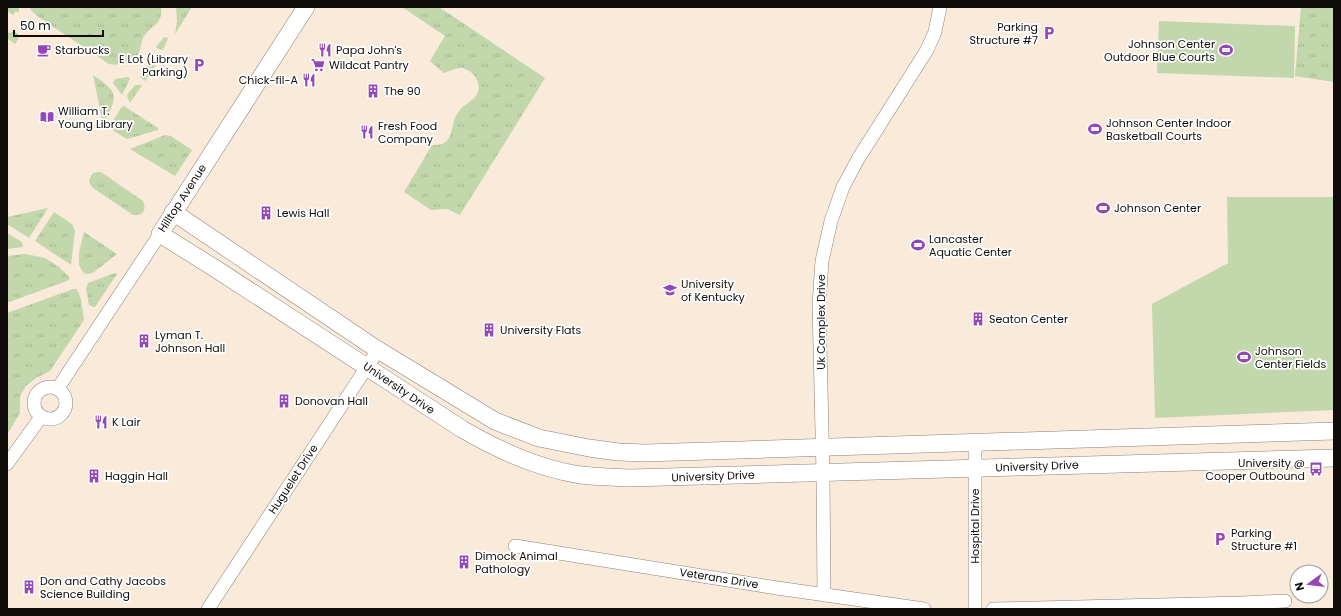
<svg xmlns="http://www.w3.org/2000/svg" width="1341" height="616" viewBox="0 0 1341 616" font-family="Poppins,sans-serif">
<defs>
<pattern id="grass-tufts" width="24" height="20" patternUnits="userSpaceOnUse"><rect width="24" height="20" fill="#c2d7ab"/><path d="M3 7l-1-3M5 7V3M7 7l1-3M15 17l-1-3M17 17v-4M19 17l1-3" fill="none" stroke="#a6b792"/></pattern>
</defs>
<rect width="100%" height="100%" fill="#fdf9f5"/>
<path fill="#faeada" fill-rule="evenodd" d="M7 7H1334V609H7ZM1297 572H1321V596H1297Z"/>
<g fill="url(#grass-tufts)">
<path d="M7 7H19V13L16 11 13 15 7 11Z"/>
<path d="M30 7H161C163 26 151 24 143 38 141 42 141 48 139 53 133 63 119 66 109 64L37 16 31 10Z"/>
<path d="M176 7H192L175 34 177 22Z"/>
<path d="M402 7H439L545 78 460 215 447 209 431 210 404 192 432 145C457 147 448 124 459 111 464 104 474 101 477 94 483 82 471 67 459 68 454 69 449 71 444 73L430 61 445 36Z"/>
<path d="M1301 7H1334V82L1295 76Z"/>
<path d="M15 32 20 36 15 44 7 38 8 33Z"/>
<path d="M164 37 168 38 163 50 158 49 156 47Z"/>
<path d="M151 63 156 65 145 81 140 77 146 66Z"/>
<path d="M93 75C121 93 117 98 103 124Z"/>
<path d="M128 77 130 79 122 95 113 83 115 79Z"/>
<path d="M135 85H142L130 103 128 99 127 95Z"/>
<path d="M124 106 158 128V130L127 139 109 128 121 108Z"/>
<path d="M165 135 171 136 192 150 175 176 130 149Z"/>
<path d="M98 172H101L143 201C147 210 143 216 133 215L93 188 90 184 89 180 93 173Z"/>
<path d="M48 208 29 238 7 224V217Z"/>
<path d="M54 212 72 224 75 231 71 265 35 241Z"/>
<path d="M84 232 117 254 93 273 86 274C73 266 81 245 84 232Z"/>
<path d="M7 233 22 242 23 247 7 249Z"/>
<path d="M25 254 45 258 59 267 70 278 69 280 7 303V256Z"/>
<path d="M115 273 117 274 95 307H93L89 305 86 289 88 283Z"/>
<path d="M73 289H77L81 299 84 320 50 371 36 378 26 386 20 396V413L7 435V313Z"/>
</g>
<g fill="#c2d7ab">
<path d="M1159 21 1295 26 1294 78 1157 73Z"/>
<path d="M1227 197H1334V410L1155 418 1152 304 1228 263Z"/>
</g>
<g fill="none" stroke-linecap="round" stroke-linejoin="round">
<g stroke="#8a8178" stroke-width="14">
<g id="minor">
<circle cx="50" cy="403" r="16"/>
<path d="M58 388 160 234"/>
<path d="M975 443V609"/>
<path d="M7 464 41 417"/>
<path d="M515 546 777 588 924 609"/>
<path d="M824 595 823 473 819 305 822 261 831 221 843 187 858 159 927 50 935 32 940 7"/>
<path d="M208 609 378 350"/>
<path d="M993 609 1242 603 1285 601"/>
</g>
</g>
<g stroke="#8a8178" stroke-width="18">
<g id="tertiary">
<path d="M306 7 160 234 216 269 462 429C498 450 539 469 581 475 597 477 614 477 630 478L1334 458"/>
<path d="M173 212 375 348 495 421 539 438 589 448 618 452 645 453 1334 431"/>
</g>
</g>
<use href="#minor" stroke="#fff" stroke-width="13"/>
<use href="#tertiary" stroke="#fff" stroke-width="17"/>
</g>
<defs>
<g id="parking-bare" transform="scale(1.08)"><path d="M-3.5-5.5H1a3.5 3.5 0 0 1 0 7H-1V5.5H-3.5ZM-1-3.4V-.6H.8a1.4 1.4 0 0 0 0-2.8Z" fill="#9347b8" stroke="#fff" stroke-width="2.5" paint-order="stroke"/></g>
<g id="cafe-bare" transform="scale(1.08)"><path d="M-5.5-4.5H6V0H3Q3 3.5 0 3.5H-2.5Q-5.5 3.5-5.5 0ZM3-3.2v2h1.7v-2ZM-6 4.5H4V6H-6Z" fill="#9347b8" stroke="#fff" stroke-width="2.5" paint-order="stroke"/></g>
<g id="restaurant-bare" transform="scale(1.08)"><path d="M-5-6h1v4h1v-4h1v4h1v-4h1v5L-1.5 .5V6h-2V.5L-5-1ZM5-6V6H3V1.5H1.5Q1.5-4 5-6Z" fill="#9347b8" stroke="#fff" stroke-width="2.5" paint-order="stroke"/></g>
<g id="stadium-bare" transform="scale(1.08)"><path d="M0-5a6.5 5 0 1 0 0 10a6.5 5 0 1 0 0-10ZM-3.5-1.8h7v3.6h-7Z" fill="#9347b8" stroke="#fff" stroke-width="2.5" paint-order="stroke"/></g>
<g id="supermarket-bare" transform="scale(1.08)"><path d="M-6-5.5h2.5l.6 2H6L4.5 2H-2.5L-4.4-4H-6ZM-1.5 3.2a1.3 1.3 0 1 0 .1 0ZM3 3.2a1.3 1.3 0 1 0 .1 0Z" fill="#9347b8" stroke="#fff" stroke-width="2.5" paint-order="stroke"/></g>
<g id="building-bare" transform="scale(1.08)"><path d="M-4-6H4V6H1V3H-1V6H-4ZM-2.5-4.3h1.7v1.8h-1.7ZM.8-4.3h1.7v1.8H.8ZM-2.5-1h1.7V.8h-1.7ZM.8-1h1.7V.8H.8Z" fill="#9347b8" stroke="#fff" stroke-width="2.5" paint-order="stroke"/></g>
<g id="library-bare" transform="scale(1.08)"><path d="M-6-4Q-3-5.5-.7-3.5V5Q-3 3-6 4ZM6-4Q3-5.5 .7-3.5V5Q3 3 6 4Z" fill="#9347b8" stroke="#fff" stroke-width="2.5" paint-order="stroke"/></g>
<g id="university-bare" transform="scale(1.08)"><path d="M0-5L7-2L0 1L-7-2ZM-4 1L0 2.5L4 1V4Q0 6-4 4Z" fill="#9347b8" stroke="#fff" stroke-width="2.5" paint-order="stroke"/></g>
<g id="bus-bare" transform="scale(1.08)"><path d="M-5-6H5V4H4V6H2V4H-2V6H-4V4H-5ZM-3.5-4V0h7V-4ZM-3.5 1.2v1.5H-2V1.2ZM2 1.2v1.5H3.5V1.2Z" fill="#9347b8" stroke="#fff" stroke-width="2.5" paint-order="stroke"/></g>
</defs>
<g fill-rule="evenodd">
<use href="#parking-bare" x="1049" y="33"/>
<use href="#cafe-bare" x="44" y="50"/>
<use href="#restaurant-bare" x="325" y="50"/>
<use href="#stadium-bare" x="1226" y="50"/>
<use href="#parking-bare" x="199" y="65"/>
<use href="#supermarket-bare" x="318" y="65"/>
<use href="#restaurant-bare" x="309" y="80"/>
<use href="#building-bare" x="373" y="91"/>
<use href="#library-bare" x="47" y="117"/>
<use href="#stadium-bare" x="1095" y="129"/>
<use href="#restaurant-bare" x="367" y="132"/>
<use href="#stadium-bare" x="1103" y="208"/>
<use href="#building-bare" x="266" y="213"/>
<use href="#stadium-bare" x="918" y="245"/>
<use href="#university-bare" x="670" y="290"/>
<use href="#building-bare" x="978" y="319"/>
<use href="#building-bare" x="489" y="330"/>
<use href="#building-bare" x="144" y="341"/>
<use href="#stadium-bare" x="1244" y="357"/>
<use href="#building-bare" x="284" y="401"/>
<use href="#restaurant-bare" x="101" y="422"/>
<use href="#bus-bare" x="1316" y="469"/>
<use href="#building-bare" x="94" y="476"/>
<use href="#parking-bare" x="1220" y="539"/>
<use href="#building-bare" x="464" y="562"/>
<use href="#building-bare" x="29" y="587"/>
</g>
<g text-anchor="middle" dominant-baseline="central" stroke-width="3.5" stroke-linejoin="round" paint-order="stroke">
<g font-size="11" fill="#0f0c09" stroke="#fff" text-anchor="start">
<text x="1038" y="27" text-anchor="end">Parking<tspan x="1038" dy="13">Structure #7</tspan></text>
<text x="1215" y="44" text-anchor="end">Johnson Center<tspan x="1215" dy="13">Outdoor Blue Courts</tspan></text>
<text x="55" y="50">Starbucks</text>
<text x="336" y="50">Papa John's</text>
<text x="188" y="59" text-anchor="end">E Lot (Library<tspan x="188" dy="13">Parking)</tspan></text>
<text x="329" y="65">Wildcat Pantry</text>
<text x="298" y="80" text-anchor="end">Chick-fil-A</text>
<text x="384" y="91">The 90</text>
<text x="58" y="111">William T.<tspan x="58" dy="13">Young Library</tspan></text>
<text x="1106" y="123">Johnson Center Indoor<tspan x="1106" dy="13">Basketball Courts</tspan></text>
<text x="378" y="126">Fresh Food<tspan x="378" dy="13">Company</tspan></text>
<text x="1114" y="208">Johnson Center</text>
<text x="277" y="213">Lewis Hall</text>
<text x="929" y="239">Lancaster<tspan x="929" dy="13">Aquatic Center</tspan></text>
<text x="681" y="284">University<tspan x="681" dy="13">of Kentucky</tspan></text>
<text x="989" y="319">Seaton Center</text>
<text x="500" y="330">University Flats</text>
<text x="155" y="335">Lyman T.<tspan x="155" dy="13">Johnson Hall</tspan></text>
<text x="1255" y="351">Johnson<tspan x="1255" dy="13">Center Fields</tspan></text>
<text x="295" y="401">Donovan Hall</text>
<text x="112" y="422">K Lair</text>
<text x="1305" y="463" text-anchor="end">University @<tspan x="1305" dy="13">Cooper Outbound</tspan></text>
<text x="105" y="476">Haggin Hall</text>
<text x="1231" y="533">Parking<tspan x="1231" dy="13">Structure #1</tspan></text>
<text x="475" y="556">Dimock Animal<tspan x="475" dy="13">Pathology</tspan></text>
<text x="40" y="581">Don and Cathy Jacobs<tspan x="40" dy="13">Science Building</tspan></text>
</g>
<g font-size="11" fill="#0f0c09" stroke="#fff">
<text transform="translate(182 198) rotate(-57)">Hilltop Avenue</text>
<text transform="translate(821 322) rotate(-90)">Uk Complex Drive</text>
<text transform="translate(399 388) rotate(34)">University Drive</text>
<text transform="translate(1037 466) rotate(-2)">University Drive</text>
<text transform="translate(713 476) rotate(-2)">University Drive</text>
<text transform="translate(293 479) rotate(-57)">Huguelet Drive</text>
<text transform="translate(975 526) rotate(-90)">Hospital Drive</text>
<text transform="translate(719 578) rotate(9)">Veterans Drive</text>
</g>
</g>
<rect width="1341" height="616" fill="none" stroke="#0f0c09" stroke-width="16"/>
<g transform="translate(1309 584) rotate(255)"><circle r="19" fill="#ffffff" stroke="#9f9e9d"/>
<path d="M0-3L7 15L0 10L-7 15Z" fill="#9347b8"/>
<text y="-6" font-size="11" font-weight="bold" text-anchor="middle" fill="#0f0c09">N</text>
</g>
<path d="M14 30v6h89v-6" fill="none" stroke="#0f0c09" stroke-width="2"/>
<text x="20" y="30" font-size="12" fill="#0f0c09" stroke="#ffffff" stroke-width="3" paint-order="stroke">50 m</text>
</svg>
